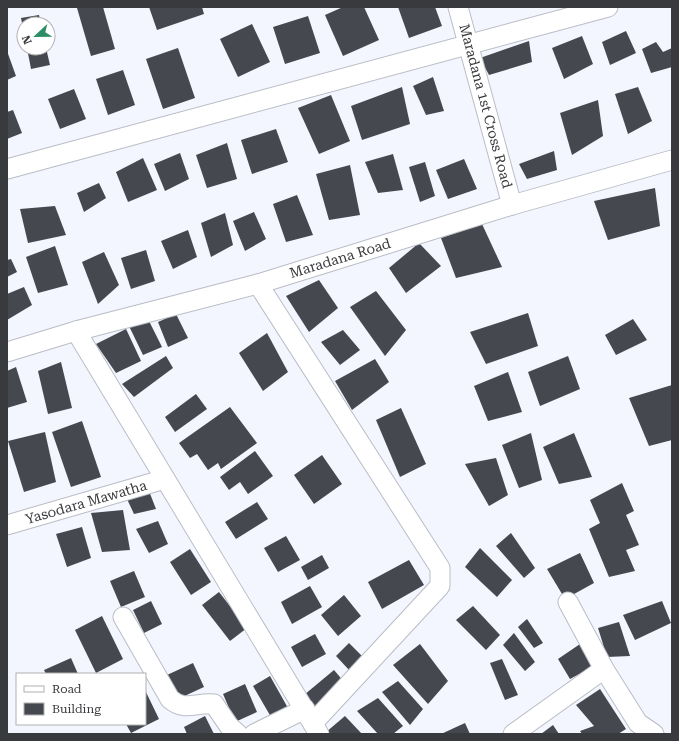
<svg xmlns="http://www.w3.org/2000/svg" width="679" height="741" viewBox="0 0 679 741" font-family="'Roboto Serif',serif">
<rect width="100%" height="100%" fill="#f3f6ff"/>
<g fill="#46484f">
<path d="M81 7H103L115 49 91 56 77 8Z"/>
<path d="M149 7H202L204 14 157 30Z"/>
<path d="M343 7H364L379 40 343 56 325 15Z"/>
<path d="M398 7H435L442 26 409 38Z"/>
<path d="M39 15 41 24H24L23 28 21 18Z"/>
<path d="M308 16 320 53 285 64 273 27Z"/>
<path d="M252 24 270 62 238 77 220 39Z"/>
<path d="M626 31 636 53 610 65 602 42Z"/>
<path d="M582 36 593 64 564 79 552 48Z"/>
<path d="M529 41 532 62 489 75 480 58Z"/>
<path d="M656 42 663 52 672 48V67L651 73 642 49Z"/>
<path d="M27 48H46L50 65 31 69Z"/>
<path d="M178 48 195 98 163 109 146 59Z"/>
<path d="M7 51 16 76 7 80Z"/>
<path d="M123 70 135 105 108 115 96 79Z"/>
<path d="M433 77 444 111 426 115 413 86Z"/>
<path d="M402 87 410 124 362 140 351 106Z"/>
<path d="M638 87 652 121 628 134 615 94Z"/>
<path d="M74 89 86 119 60 129 48 99Z"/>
<path d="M331 95 350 141 319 154 298 108Z"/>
<path d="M598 100 603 136 572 155 560 113Z"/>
<path d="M13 110 22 133 7 139V112Z"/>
<path d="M276 129 288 162 252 174 241 140Z"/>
<path d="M227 143 237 179 207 188 196 155Z"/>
<path d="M554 151 557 170 527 179 519 164Z"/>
<path d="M180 153 189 179 165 191 154 164Z"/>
<path d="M393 154 403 190 378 193 365 162Z"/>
<path d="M143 158 157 190 128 202 116 172Z"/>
<path d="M464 159 477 189 448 199 436 170Z"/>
<path d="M425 162 435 196 420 202 409 167Z"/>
<path d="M350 165 360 215 329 220 316 174Z"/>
<path d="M99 183 106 198 84 212 77 193Z"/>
<path d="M655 188 660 226 608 240 594 201Z"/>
<path d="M297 195 313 235 286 242 273 204Z"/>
<path d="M55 206 66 235 28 243 20 209Z"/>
<path d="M254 212 266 239 245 251 233 221Z"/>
<path d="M225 213 233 245 211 257 201 223Z"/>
<path d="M482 224 502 267 456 278 441 238Z"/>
<path d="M188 230 197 257 173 269 161 241Z"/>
<path d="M419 243 441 266 406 293 389 268Z"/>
<path d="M55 246 68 285 38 293 26 257Z"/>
<path d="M146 250 155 281 131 289 121 258Z"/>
<path d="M104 252 119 285 98 304 82 262Z"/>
<path d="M11 259 17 272 7 277V260Z"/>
<path d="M319 280 338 308 309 332 286 296Z"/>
<path d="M24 287 32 305 7 320V294Z"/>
<path d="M376 291 406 330 385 356 350 307Z"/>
<path d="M528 313 538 346 486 364 470 332Z"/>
<path d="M176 314 188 338 168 347 158 322Z"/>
<path d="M147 317 162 347 143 355 129 326Z"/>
<path d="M633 319 647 340 616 355 605 335Z"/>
<path d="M126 329 141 361 116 373 96 344Z"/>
<path d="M343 330 360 350 340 365 321 342Z"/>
<path d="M267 333 288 372 263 391 239 353Z"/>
<path d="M166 356 173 368 134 397 122 384Z"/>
<path d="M568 356 580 389 540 406 528 372Z"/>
<path d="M375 359 389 382 352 410 335 381Z"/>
<path d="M61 362 72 408 48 414 38 371Z"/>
<path d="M16 367 27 402 7 408V371Z"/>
<path d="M508 372 522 412 488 421 474 386Z"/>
<path d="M672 385V440L649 446 629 398Z"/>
<path d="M196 394 207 409 175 432 165 417Z"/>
<path d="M230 407 257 443 221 469 218 463 208 470 197 454 190 458 179 443Z"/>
<path d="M401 408 426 464 400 477 376 420Z"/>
<path d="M82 421 101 477 71 487 52 432Z"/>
<path d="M45 432 56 482 24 492 8 441Z"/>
<path d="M531 433 542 480 519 488 502 445Z"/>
<path d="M574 433 592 477 559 484 543 447Z"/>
<path d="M255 451 273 476 248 494 240 482 229 490 220 477Z"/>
<path d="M322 455 342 484 314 504 294 475Z"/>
<path d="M496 458 508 495 489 506 465 464Z"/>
<path d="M622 483 634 511 626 515 639 545 626 550 635 571 609 577 589 529 600 523 590 500Z"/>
<path d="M149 491 156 509 134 514 127 499Z"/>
<path d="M257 502 268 519 236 539 225 522Z"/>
<path d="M123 510 130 550 102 552 91 513Z"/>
<path d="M158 521 168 544 149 553 136 529Z"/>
<path d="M82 527 91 558 67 567 56 534Z"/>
<path d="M511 533 535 568 524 578 496 546Z"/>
<path d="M286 536 300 560 278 572 264 548Z"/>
<path d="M480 548 512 580 497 597 465 567Z"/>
<path d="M190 549 211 582 191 595 170 562Z"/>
<path d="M580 553 594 583 565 599 547 569Z"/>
<path d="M322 555 329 568 308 580 301 567Z"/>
<path d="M409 560 424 585 382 609 368 582Z"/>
<path d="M134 571 145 597 121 607 110 581Z"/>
<path d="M310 586 322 607 292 624 281 602Z"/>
<path d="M219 592 247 628 230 641 202 605Z"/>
<path d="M344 595 361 616 338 636 321 615Z"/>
<path d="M151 601 162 624 144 633 133 610Z"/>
<path d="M662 601 671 623 635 640 623 615Z"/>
<path d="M473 606 500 635 486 650 456 620Z"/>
<path d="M102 616 123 659 96 673 75 630Z"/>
<path d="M527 619 543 643 534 648 518 627Z"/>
<path d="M619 622 630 656 607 657 598 628Z"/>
<path d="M514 633 535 662 525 671 503 645Z"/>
<path d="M315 634 326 654 302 667 291 647Z"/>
<path d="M349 643 364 658 350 671 336 656Z"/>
<path d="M420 644 448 681 428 704 393 665Z"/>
<path d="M580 644 594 666 570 679 558 659Z"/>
<path d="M71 658 78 674H46L44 670Z"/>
<path d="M502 659 518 695 505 700 490 663Z"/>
<path d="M193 663 204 687 178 699 167 675Z"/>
<path d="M334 670 345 683 315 709 304 695Z"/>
<path d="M270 676 288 708 271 717 253 686Z"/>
<path d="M398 681 423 709 410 725 382 692Z"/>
<path d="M245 684 257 712 235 722 223 694Z"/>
<path d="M600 689 626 729 618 734H582L580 731 594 726 576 705Z"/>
<path d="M145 690 159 719 131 733 126 724H145Z"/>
<path d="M378 698 403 726 393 734H378L357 711Z"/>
<path d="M205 716 214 734H187L184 727Z"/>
<path d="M345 716 362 734H327L325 733Z"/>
<path d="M465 723 470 734H441Z"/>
<path d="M553 725 559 734H541Z"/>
</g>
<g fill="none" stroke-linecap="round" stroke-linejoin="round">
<g stroke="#babdc5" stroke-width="21">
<g id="minor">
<path d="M458 7 512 205"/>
<path d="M7 169 608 7"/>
<path d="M258 284 440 568V586L313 723"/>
<path d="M76 331 319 734"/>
<path d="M7 352 76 331 258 284 512 205 672 160"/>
<path d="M7 525 165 479"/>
<path d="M568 602 604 669 638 723 654 734"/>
<path d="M123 617 170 699C185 712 196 702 214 704L229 726 238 734"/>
<path d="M254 734 305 709"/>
<path d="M513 734 604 669"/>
</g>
</g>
<use href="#minor" stroke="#fff" stroke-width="19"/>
</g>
<g text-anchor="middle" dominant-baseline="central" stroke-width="4" stroke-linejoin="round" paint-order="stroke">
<g font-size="14" fill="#393a3d" stroke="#fff">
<text transform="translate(486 106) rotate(75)">Maradana 1st Cross Road</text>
<text transform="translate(340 258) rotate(-17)">Maradana Road</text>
<text transform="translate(86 502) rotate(-16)">Yasodara Mawatha</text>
</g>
</g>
<rect width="679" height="741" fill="none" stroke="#393a3d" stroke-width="16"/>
<rect x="16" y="673" width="130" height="52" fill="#ffffff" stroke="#b0b0b1"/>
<rect x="24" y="686" width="20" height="6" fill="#ffffff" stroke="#b0b0b1"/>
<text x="52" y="693" font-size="12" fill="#393a3d">Road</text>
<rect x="24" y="703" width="20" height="12" fill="#46484f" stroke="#b0b0b1"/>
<text x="52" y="713" font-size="12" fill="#393a3d">Building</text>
<g transform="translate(36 36) rotate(248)"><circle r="19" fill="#ffffff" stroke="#b0b0b1"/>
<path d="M0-3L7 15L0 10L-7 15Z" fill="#2c8c65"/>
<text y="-6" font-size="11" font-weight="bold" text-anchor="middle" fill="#393a3d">N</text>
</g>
</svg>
